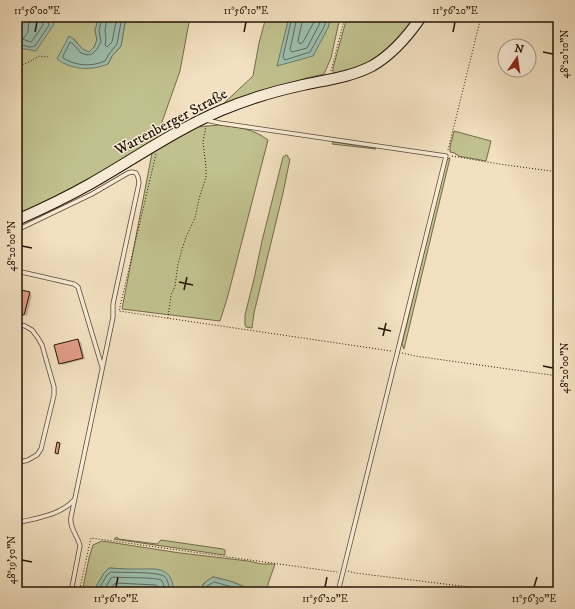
<svg xmlns="http://www.w3.org/2000/svg" width="575" height="609" viewBox="0 0 575 609" font-family="'IM FELL DW Pica',serif">
<rect width="100%" height="100%" fill="#f2e0c0"/>
<filter id="stains"><feTurbulence type="fractalNoise" baseFrequency=".005" numOctaves="4"/><feColorMatrix values="0 0 0 0 .2 0 0 0 0 .09 0 0 0 0 .02 0 0 0 .5 -.17"/></filter>
<radialGradient id="worn" r=".72"><stop offset=".6" stop-color="#630" stop-opacity="0"/><stop offset="1" stop-color="#630" stop-opacity=".3"/></radialGradient>
<g fill="#c0c18e" stroke="#726b49">
<path d="M45 17H99L95 30 97 40 94 47 89 52 83 50 74 39 57 58 108 64 112 56 121 46 126 17H190L180 71 156 139 92 178 17 216V42L19 48 50 18Z"/>
<path d="M266 17H289L278 66 328 28 331 17H340L331 58 324 74C288 82 255 93 221 106L253 76 259 43Z"/>
<path d="M347 17H416C409 26 402 37 394 45 378 61 357 68 335 74L333 72V68Z"/>
<path d="M221 125C240 128 252 128 268 140L227 299 220 321 122 309 152 153 194 127Z"/>
<path d="M454 131 491 141 486 161 458 156V155L455 154V153L450 152V147Z"/>
<path d="M333 142 375 148 376 149 332 144Z"/>
<path d="M286 155 288 156V158L290 159 283 193 254 313 252 328 246 327 245 325V315L254 279 262 241 283 157Z"/>
<path d="M450 158 404 349 402 344 446 161 447 159Z"/>
<path d="M117 537 118 539 157 544 161 540 223 549 225 550V555L114 539Z"/>
<path d="M102 541 180 553 248 561 262 564H275L268 584 267 592H251C241 583 226 580 213 577L203 584 201 592H173L174 590 124 569 109 568 104 573 93 592H82L89 558 93 545Z"/>
</g>
<g fill="#9cbead" stroke="#6c7a69">
<path d="M20 17H45L50 18 54 24 36 51 19 48 17 38Z"/>
<path d="M99 17H126L121 46 112 56 108 64C91 71 72 70 57 59L69 36C78 41 78 48 89 52L94 47 97 40 95 30Z"/>
<path d="M289 17H331L328 28 313 56 277 66Z"/>
<path d="M109 568C120 569 130 569 141 569 148 569 157 568 163 571 171 574 174 584 173 592H93L104 573Z"/>
<path d="M213 577C226 580 241 583 251 592H201C203 583 205 582 213 577Z"/>
</g>
<g fill="#0003">
<path d="M17 290 29 293 32 295 27 316 17 314Z"/>
<path d="M78 340 81 342 85 359 63 365 60 363Z"/>
</g>
<g fill="none" stroke-linecap="round" stroke-linejoin="round">
<g stroke="#606a58" stroke-width="1">
<path d="M29 17 28 32 23 39 25 40 31 42 32 41 43 25 41 17"/>
<path d="M102 17 99 30 101 42 97 49 92 54 88 55 81 53 72 43 70 42 63 56V58C76 66 91 67 105 61L109 54 117 44 122 17"/>
<path d="M107 17 105 31 106 39 105 45 107 47 112 42 117 17"/>
<path d="M292 17 283 57 285 60 310 52 324 27 327 17"/>
<path d="M297 17 290 50 292 52 307 48 319 25 322 17"/>
<path d="M303 17 298 41 300 44 303 42 314 22 316 17"/>
<path d="M17 44 30 47 35 46 49 25 46 17"/>
<path d="M97 592 107 575 111 572C121 573 160 571 165 577 168 580 169 587 170 592"/>
<path d="M103 592 111 578 113 577C121 578 156 577 161 580 164 582 164 589 165 592"/>
<path d="M110 592 114 584 116 583 156 585 157 586 159 592"/>
<path d="M205 592 207 586 214 582 236 588 245 592"/>
</g>
</g>
<g fill="#e19c87" stroke="#241504">
<path d="M17 289 30 292 24 315 17 313Z"/>
<path d="M78 339 83 358 59 364 54 345Z"/>
<path d="M57 442 60 443 58 454 55 453Z"/>
</g>
<g fill="none" stroke-linecap="round" stroke-linejoin="round">
<g stroke="#584833" stroke-width="5">
<g id="lane">
<path d="M206 120 220 123 446 156 338 592"/>
<path d="M17 230 92 194 128 173 132 172 136 173 138 177 139 183 113 304V317L111 327 71 517C69 528 78 536 80 546L71 592"/>
<path d="M17 271 74 284 78 287 102 367"/>
<path d="M17 324 25 326 32 330 38 338 42 345 54 387V395L41 449 37 455 28 460 17 463"/>
<path d="M17 523C36 518 61 515 74 500"/>
</g>
</g>
<g stroke="#241504" stroke-width="12">
<path id="secondary" d="M17 220C42 209 67 197 90 184 134 159 175 130 222 110 248 99 275 91 303 85 326 80 351 77 372 66 393 54 408 36 421 17"/>
</g>
<g stroke="#241504" stroke-width="1" stroke-dasharray="1 2" stroke-linecap="butt">
<path d="M17 67 29 62 39 56 48 57"/>
<path d="M331 71 345 17"/>
<path d="M448 150 481 17"/>
<path d="M156 154 119 311 391 351"/>
<path d="M452 156 499 164 558 172"/>
<path d="M168 318 171 295 175 286 178 264 183 246 186 237 195 218 199 199 206 177V167L203 142 206 126"/>
<path d="M402 353 415 356 558 376"/>
<path d="M348 571 355 573 510 592"/>
<path d="M79 592 91 538 337 572"/>
</g>
<use href="#lane" stroke="#f7ebd6" stroke-width="3.5"/>
<use href="#secondary" stroke="#f7ebd6" stroke-width="10"/>
</g>
<path fill="none" stroke="#241504" stroke-width="1.5" d="M35 32 37 22M244 32 246 22M453 32 455 22M543 52 553 54M22 246 32 248M179 282 193 285M184 290 187 277M378 328 391 331M383 336 386 323M543 366 553 368M22 560 32 562M116 587 118 577M325 587 327 577M534 587 537 577"/>
<g text-anchor="middle" dominant-baseline="central" stroke-width="3" stroke-linejoin="round" paint-order="stroke">
<g font-size="15" fill="#241504" stroke="#f7ebd6">
<text transform="translate(171 122) rotate(-28)">Wartenberger Straße</text>
</g>
</g>
<rect width="575" height="609" fill="none" stroke="#f2e0c0" stroke-width="44"/>
<g transform="translate(517 58) rotate(13)"><circle r="19" fill="#f7ebd6" stroke="#a39582"/>
<path d="M0-3L7 15L0 10L-7 15Z" fill="#8f2418"/>
<text y="-6" font-size="11" font-weight="bold" text-anchor="middle" fill="#241504">N</text>
</g>
<rect x="22" y="22" width="531" height="565" fill="none" stroke="#241504" stroke-width="1.5"/>
<g font-size="10" text-anchor="middle" fill="#241504">
<text x="37" y="14">11°56'00"E</text>
<text x="246" y="14">11°56'10"E</text>
<text x="455" y="14">11°56'20"E</text>
<text transform="translate(564 54) rotate(-90)" y="4">48°20'10"N</text>
<text transform="translate(11 246) rotate(-90)" y="4">48°20'00"N</text>
<text transform="translate(564 368) rotate(-90)" y="4">48°20'00"N</text>
<text transform="translate(11 560) rotate(-90)" y="4">48°19'50"N</text>
<text x="116" y="602">11°56'10"E</text>
<text x="325" y="602">11°56'20"E</text>
<text x="534" y="602">11°56'30"E</text>
</g>
<rect width="100%" height="100%" filter="url(#stains)"/>
<rect width="100%" height="100%" fill="url(#worn)"/>
</svg>
